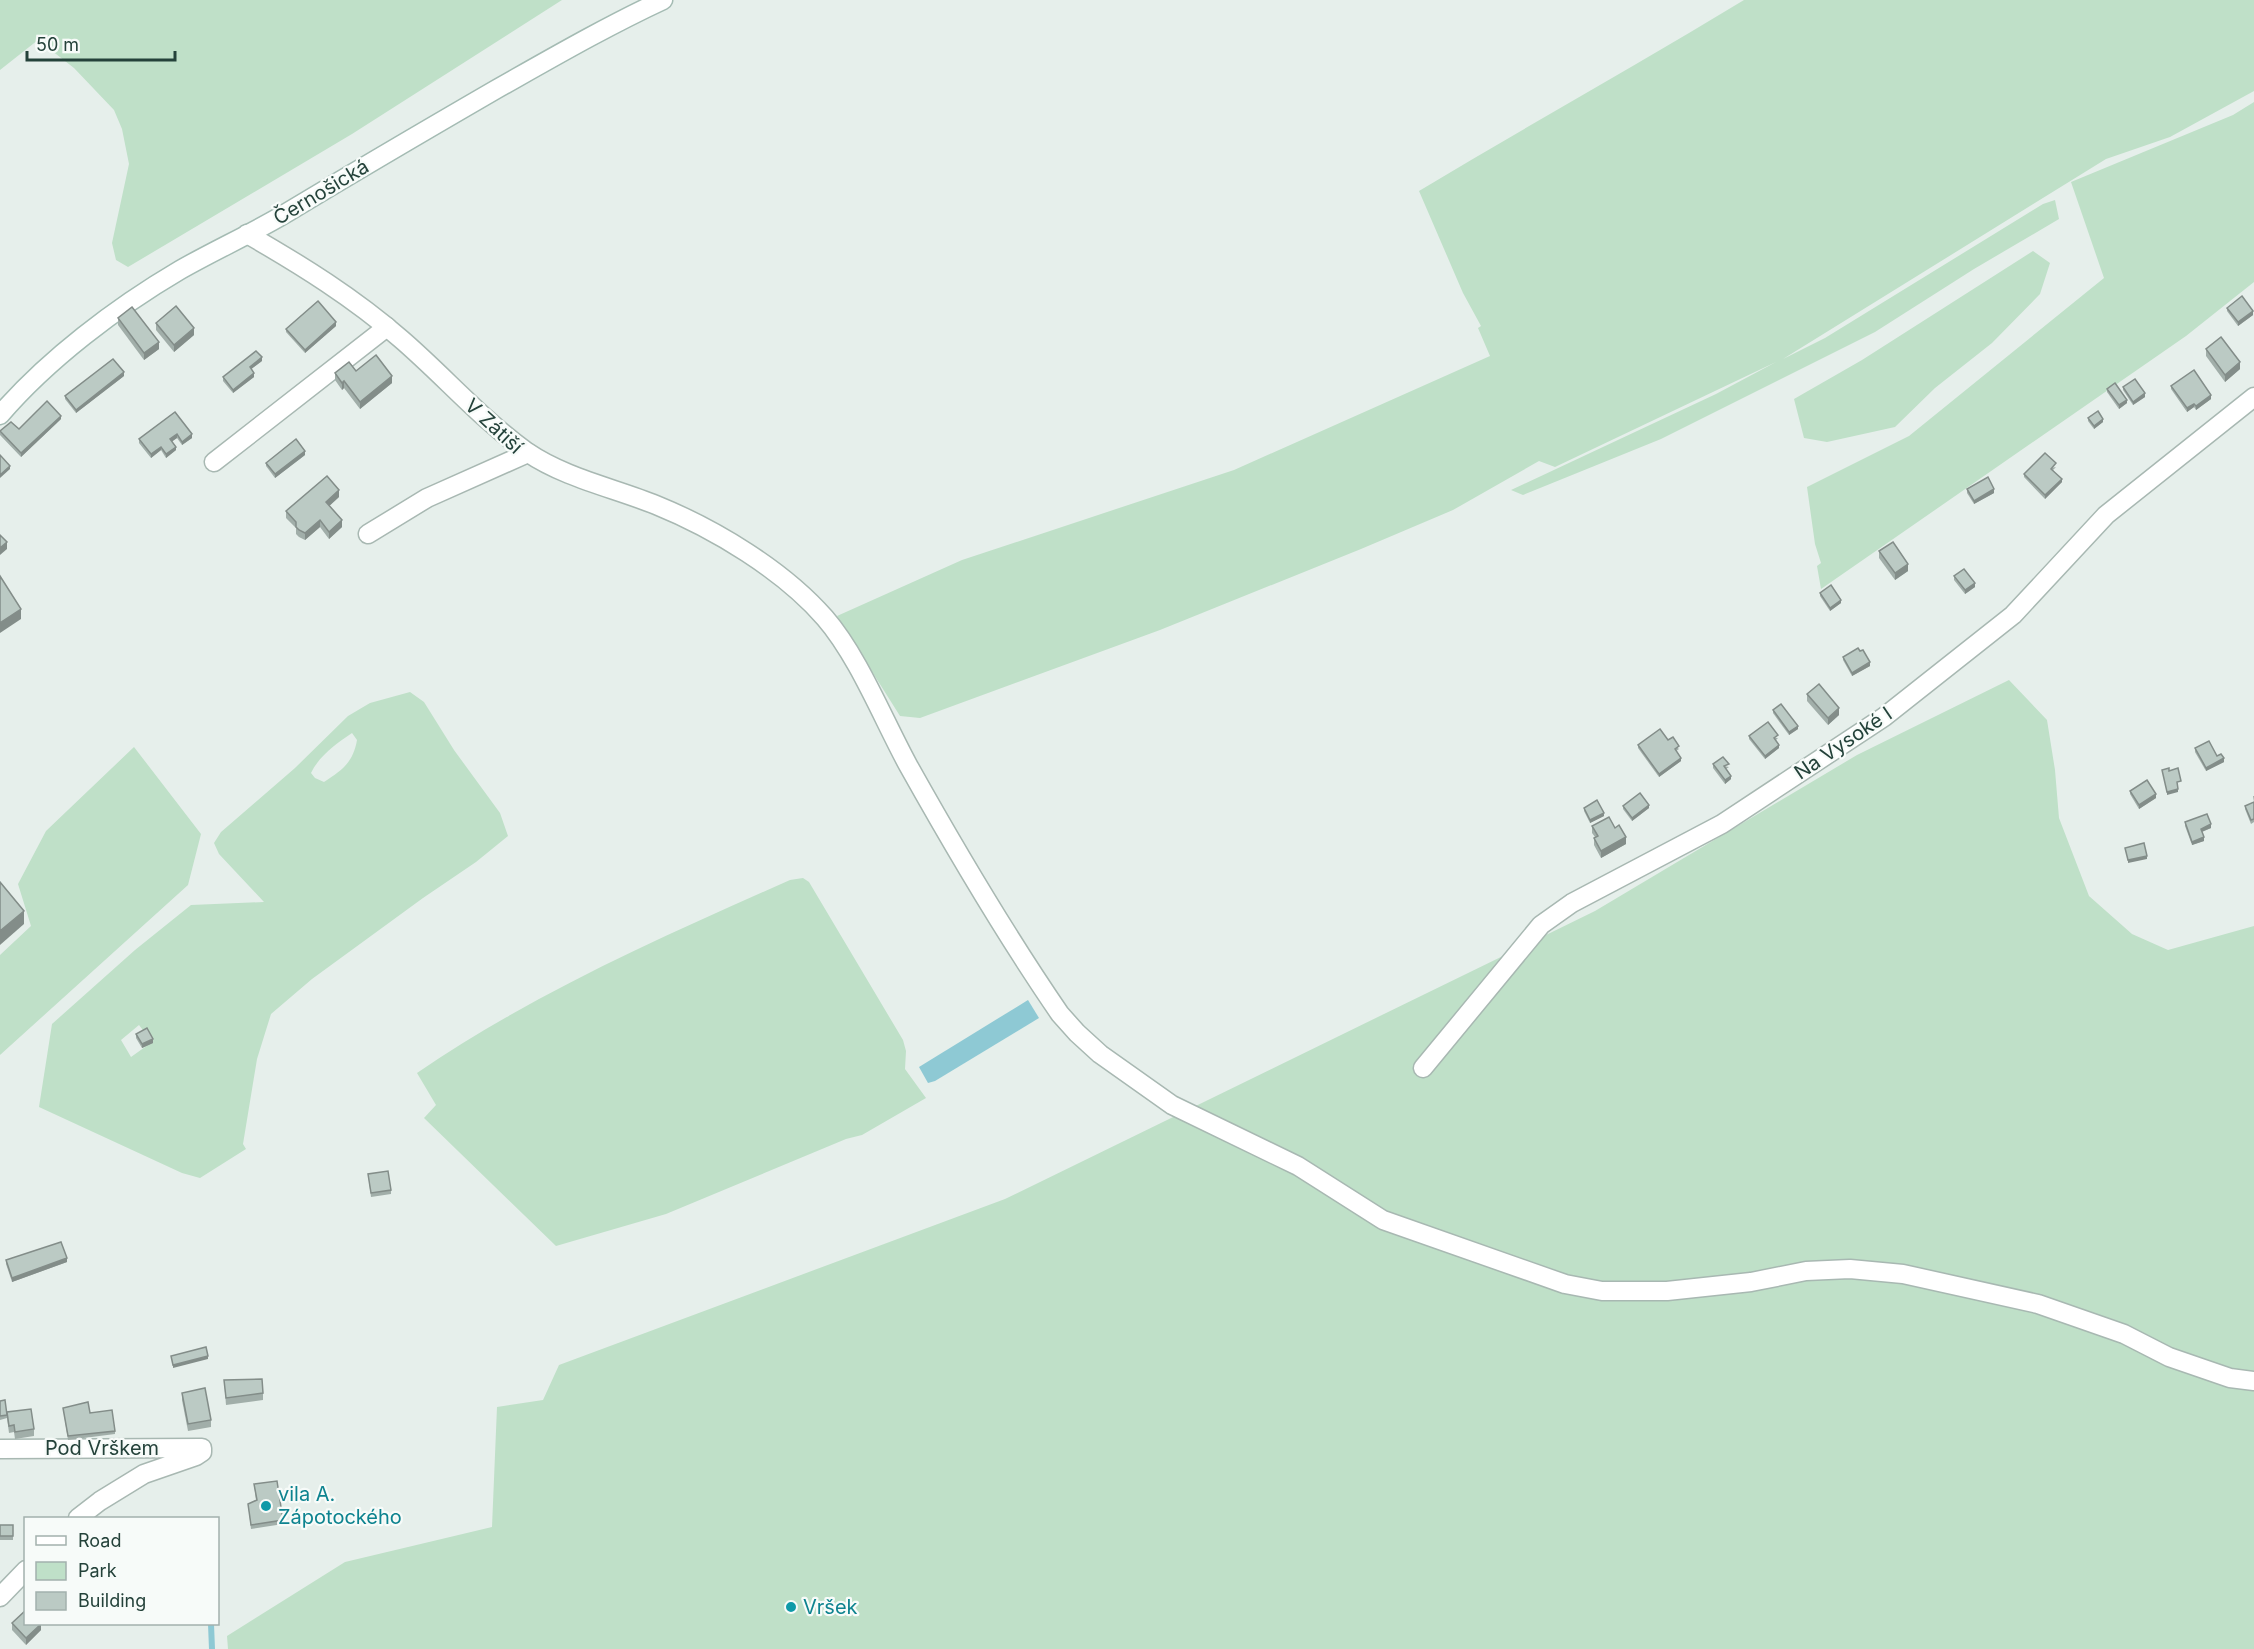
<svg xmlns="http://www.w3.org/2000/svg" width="2254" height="1649" viewBox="0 0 2254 1649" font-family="Inter,sans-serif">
<rect width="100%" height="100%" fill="#e6efeb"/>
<g fill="#bfe0c8" fill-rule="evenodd">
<path d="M0 0H562L352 134 128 267 116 260 112 243 129 164 122 129 114 110 74 68 38 40 0 70Z"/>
<path d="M1744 0H2254V91L2170 137 2106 159 1783 359 1825 338 2043 204 2055 200 2059 219 1974 269 1875 332 1661 439 1523 495 1511 490 1716 394 1776 362 1555 467 1539 461 1453 510 1361 549 1160 630 920 718 900 716 837 616 962 560 1234 470 1490 356 1478 328 1481 326 1463 293 1419 191C1527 126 1637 65 1744 0Z"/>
<path d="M2254 102V282L2186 336 1821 589 1817 566 1821 563 1815 544 1807 487 1909 436 2104 278 2071 182 2233 115Z"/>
<path d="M2033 251 2050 263 2040 294 1992 343 1935 388 1895 427 1827 442 1804 438 1794 399 1862 360Z"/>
<path d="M2009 680 2047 720 2055 770 2059 818 2089 896 2132 934 2168 950 2254 926V1649H228L227 1636 345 1562 492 1527 497 1407 543 1400 559 1365 1005 1199 1595 911 1857 755Z"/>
<path d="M410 692 424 702 454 750 500 813 508 836 476 862 423 898 312 979 271 1014 257 1059 243 1144 246 1149 200 1178 182 1173 39 1107 52 1024 135 950 191 905 264 902 219 854 214 843 221 832 295 768 348 716 370 703ZM352 733 357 740C353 763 342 770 324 782L315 778 311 773C319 756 337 743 352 733ZM139 1025 152 1042 131 1057 121 1040Z"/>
<path d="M134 747 201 834 188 885 0 1055V955L31 926 18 884 46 831Z"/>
<path d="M803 878 809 882 903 1040 906 1051 905 1069 926 1098 862 1135 846 1139 666 1214 556 1246 424 1118 436 1105 417 1073C532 994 662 937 790 880Z"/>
</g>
<path fill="#8ec9d4" d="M1028 1000 1039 1018 935 1081 928 1083 919 1067Z"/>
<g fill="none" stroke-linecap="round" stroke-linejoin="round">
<path stroke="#8ec9d4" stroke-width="6" d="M211 1624 212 1649"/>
<g stroke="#a8b8b2" stroke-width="21">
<g id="street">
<path d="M247 234C301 265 354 298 401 339 444 376 481 419 527 452 565 478 614 488 656 505 715 529 783 570 825 618 858 656 883 719 908 765 955 849 1005 934 1060 1014L1077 1033 1100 1054 1172 1105 1298 1166 1383 1220 1565 1284 1602 1291H1667L1751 1282 1806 1271 1850 1269 1903 1274 2038 1304 2124 1334 2169 1357 2230 1378 2254 1381"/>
<path d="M214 462 387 327"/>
<path d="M368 534 427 498 528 453"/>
<path d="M1423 1068 1541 925 1572 903 1722 824 1884 717 2013 615 2106 515 2254 397"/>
<path d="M0 1449 202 1448V1452L196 1456 144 1474 100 1501 78 1518"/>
<path d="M0 1597 26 1570"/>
</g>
</g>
<g stroke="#a4bbb3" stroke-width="21">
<path id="secondary" d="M0 415C47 360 117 307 180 270 215 250 253 233 288 212 356 171 426 130 495 90 550 59 605 27 663 0"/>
</g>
<use href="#street" stroke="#fff" stroke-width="18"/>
<use href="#secondary" stroke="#fff" stroke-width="18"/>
</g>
<g fill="#a1aea9">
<path d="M2227 308 2253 315 2238 326 2227 311Z"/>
<path d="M118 318 159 349 144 360 118 325Z"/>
<path d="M156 323 194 335 174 352 156 330Z"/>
<path d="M336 326 305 353 286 332V329Z"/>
<path d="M2206 349 2240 369 2225 382 2206 356Z"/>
<path d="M262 361 251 369 254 377 233 393 223 381V377Z"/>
<path d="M356 371 392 383 360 409 344 388 342 390 335 380V373Z"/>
<path d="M124 376 76 413 65 399V396Z"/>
<path d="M2171 386 2211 399 2196 410 2194 407 2187 412 2171 389Z"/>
<path d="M2123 387 2145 397 2133 405 2123 390Z"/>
<path d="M2107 389 2127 403 2119 409 2107 392Z"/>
<path d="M175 412 192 438 182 445 177 438 172 441 176 450 166 458 161 450 151 458 139 443V439Z"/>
<path d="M2088 418 2103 422 2094 429 2088 421Z"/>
<path d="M61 419 21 457 0 435V431L19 429Z"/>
<path d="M305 455 275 478 266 466V463Z"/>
<path d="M2056 467 2053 470 2062 482 2045 499 2024 477V474Z"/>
<path d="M1967 489 1994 493 1974 504 1967 493Z"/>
<path d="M339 497 329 506 342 527 329 539 320 527 305 540 299 537 296 534V528L286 518V511Z"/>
<path d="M1879 551 1908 571 1895 580 1879 558Z"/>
<path d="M1954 576 1975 587 1965 594 1954 580Z"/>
<path d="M1820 593 1841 603 1830 611 1820 596Z"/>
<path d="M1843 657 1870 666 1852 676 1843 660Z"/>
<path d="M1807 694 1839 715 1828 725 1807 701Z"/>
<path d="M1773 710 1798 729 1789 735 1773 713Z"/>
<path d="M1749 736 1778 738 1776 740 1779 748 1765 759 1749 739Z"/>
<path d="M1668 740 1679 749 1676 751 1681 761 1659 777 1638 748V745Z"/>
<path d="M2195 748 2217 756 2224 762 2206 771 2195 752Z"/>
<path d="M1713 764 1729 767 1726 769 1731 779 1725 784 1713 768Z"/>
<path d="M2130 791 2156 798 2139 809 2130 794Z"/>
<path d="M2253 796H2254V822L2251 824 2245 809V806L2254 802Z"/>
<path d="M1623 806 1649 808 1632 821 1623 809Z"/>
<path d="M1584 808 1604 816 1590 823 1584 811Z"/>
<path d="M2185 822 2211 828 2202 832 2204 841 2192 845 2185 826Z"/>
<path d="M1592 826 1615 828 1626 844 1601 858 1594 845V838L1595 837 1592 833Z"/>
<path d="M136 1034 153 1043 142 1048 136 1038Z"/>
<path d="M368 1174 391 1190V1194L371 1197Z"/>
<path d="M6 1260 67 1262 12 1282 6 1264Z"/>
<path d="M224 1380 263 1393V1400L226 1405Z"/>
<path d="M182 1393 211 1420V1427L188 1431 182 1400Z"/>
<path d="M0 1401 7 1415 34 1429V1436L15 1439 14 1432 9 1433 7 1418 0 1420Z"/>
<path d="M63 1408 90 1413 115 1431V1434L68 1440Z"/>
<path d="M254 1484 283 1520V1524L251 1529 248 1504 256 1500Z"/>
<rect x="0" y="1525" width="13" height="15"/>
<path d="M12 1623 41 1630 26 1645 12 1630Z"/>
</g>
<g fill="#838d89">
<path d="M2253 311V315L2238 326V322Z"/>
<path d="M336 322V326L305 353V350Z"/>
<path d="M194 328V335L174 352V345Z"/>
<path d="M159 342V349L144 360V353Z"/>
<path d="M262 357V361L250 370V367Z"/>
<path d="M2240 362V369L2225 382V375Z"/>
<path d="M124 372V376L76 413V410Z"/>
<path d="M254 373V377L233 393V390Z"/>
<path d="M392 376V383L360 409V402Z"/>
<path d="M344 381V388L342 390V383Z"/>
<path d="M2145 393V397L2133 405V402Z"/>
<path d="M2211 395V399L2196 410V406Z"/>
<path d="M2127 400V403L2119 409V405Z"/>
<path d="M2194 404V407L2187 412V408Z"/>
<path d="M61 416V419L21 457V453Z"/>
<path d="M2103 419V422L2094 429V426Z"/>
<path d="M177 434V438L170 443V439Z"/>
<path d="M192 434V438L182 445V442Z"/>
<path d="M161 447V450L151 458V454Z"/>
<path d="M176 447V450L166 458V454Z"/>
<path d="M305 451V455L275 478V474Z"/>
<path d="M10 466V469L0 478V475Z"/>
<path d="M2062 479V482L2045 499V495Z"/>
<path d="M1994 489V493L1974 504V501Z"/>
<path d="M339 490V497L326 509V502Z"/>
<path d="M320 520V527L305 540V533Z"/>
<path d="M342 520V527L329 539V532Z"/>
<path d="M7 542V549L0 555V548Z"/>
<path d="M1908 564V571L1895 580V573Z"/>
<path d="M1975 583V587L1965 594V590Z"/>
<path d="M1841 600V603L1830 611V608Z"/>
<path d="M21 609V619L0 633V623Z"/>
<path d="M1870 662V666L1852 676V673Z"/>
<path d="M1839 708V715L1828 725V718Z"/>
<path d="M1798 726V729L1789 735V732Z"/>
<path d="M1779 745V748L1765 759V756Z"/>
<path d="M1681 758V761L1659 777V774Z"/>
<path d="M2224 758V762L2206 771V768Z"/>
<path d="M1731 776V779L1725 784V780Z"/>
<path d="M2178 789V792L2167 795V792Z"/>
<path d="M2156 794V798L2139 809V805Z"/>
<path d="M1649 805V808L1632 821V818Z"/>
<path d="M1604 813V816L1590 823V820Z"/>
<path d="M2211 824V828L2201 832V829Z"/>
<path d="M1626 837V844L1601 858V851Z"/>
<path d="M2204 837V841L2192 845V842Z"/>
<path d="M2147 856V859L2128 863V860Z"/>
<path d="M24 911V924L0 945V931Z"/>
<path d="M153 1039V1043L142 1048V1044Z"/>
<path d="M67 1258V1262L12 1282V1278Z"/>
<path d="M208 1356V1359L173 1368V1365Z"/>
<path d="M41 1624V1630L26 1645V1638Z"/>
</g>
<g fill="#bbcac4" stroke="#838d89" stroke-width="1.5">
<path d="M2242 296 2253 311 2238 322 2227 308Z"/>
<path d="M318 301 336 322 305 350 286 329Z"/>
<path d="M176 306 194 328 174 345 156 323Z"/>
<path d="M132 307 159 342 144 353 118 318Z"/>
<path d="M2221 337 2240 362 2225 375 2206 349Z"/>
<path d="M256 351 262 357 250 367 254 373 233 390 223 377Z"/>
<path d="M376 355 392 376 360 402 344 381 342 383 335 373 349 362 356 371Z"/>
<path d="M113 359 124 372 76 410 65 396Z"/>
<path d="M2194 370 2211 395 2196 406 2194 404 2187 408 2171 386Z"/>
<path d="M2135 379 2145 393 2133 402 2123 387Z"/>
<path d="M2115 383 2127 400 2119 405 2107 389Z"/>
<path d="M47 401 61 416 21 453 0 431 11 422 19 429Z"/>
<path d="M2098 411 2103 419 2094 426 2088 418Z"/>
<path d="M175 412 192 434 182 442 177 434 170 439 176 447 166 454 161 447 151 454 139 439Z"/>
<path d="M296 439 305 451 275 474 266 463Z"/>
<path d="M2045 453 2056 463 2051 469 2062 479 2045 495 2024 474Z"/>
<path d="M0 455 10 466 0 475Z"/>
<path d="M327 476 339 490 326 502 342 520 329 532 320 520 305 533 299 530 296 527V522L286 511Z"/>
<path d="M1988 477 1994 489 1974 501 1967 489Z"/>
<path d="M0 535 7 542 0 548Z"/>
<path d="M1893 542 1908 564 1895 573 1879 551Z"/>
<path d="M1964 569 1975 583 1965 590 1954 576Z"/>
<path d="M0 576 21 609 0 623Z"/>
<path d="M1831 585 1841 600 1830 608 1820 593Z"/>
<path d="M1858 648 1860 651 1863 650 1870 662 1852 673 1843 657Z"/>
<path d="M1819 684 1839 708 1828 718 1807 694Z"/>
<path d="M1781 704 1798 726 1789 732 1773 710Z"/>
<path d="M1768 722 1778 735 1774 738 1779 745 1765 756 1749 736Z"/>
<path d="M1660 729 1668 740 1673 737 1679 746 1675 749 1681 758 1659 774 1638 745Z"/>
<path d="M2209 741 2217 756 2221 754 2224 758 2206 768 2195 748Z"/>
<path d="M1723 757 1729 764 1724 766 1731 776 1725 780 1713 764Z"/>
<path d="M2169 768V771L2178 768 2181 781 2177 782 2178 789 2167 792 2162 770Z"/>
<path d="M2147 780 2156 794 2139 805 2130 791Z"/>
<path d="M1640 793 1649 805 1632 818 1623 806Z"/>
<path d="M1597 800 1604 813 1590 820 1584 808Z"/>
<path d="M2254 802V819L2251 820 2245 806Z"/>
<path d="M2207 814 2211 824 2201 829 2204 837 2192 842 2185 822Z"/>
<path d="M1609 817 1615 828 1619 825 1626 837 1601 851 1594 838 1598 836 1592 826Z"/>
<path d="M2144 843 2147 856 2128 860 2125 848Z"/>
<path d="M0 882 24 911 0 931Z"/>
<path d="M147 1028 153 1039 142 1044 136 1034Z"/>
<path d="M388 1171 391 1190 371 1193 368 1174Z"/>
<path d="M61 1242 67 1258 12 1278 6 1260Z"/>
<path d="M206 1347 208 1356 173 1365 171 1356Z"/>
<path d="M262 1379 263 1393 226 1398 224 1380Z"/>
<path d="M205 1388 211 1420 188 1424 182 1393Z"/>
<path d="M5 1400 7 1415 0 1416V1401Z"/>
<path d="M88 1402 90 1413 112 1410 115 1431 68 1436 63 1408Z"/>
<path d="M31 1409 34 1429 15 1432 14 1425 9 1426 7 1412Z"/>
<path d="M277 1481 283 1520 251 1525 248 1504 257 1500 254 1484Z"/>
<rect x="0" y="1525" width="13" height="11"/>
<path d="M26 1610V1623L41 1624 26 1638 12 1623Z"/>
</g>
<g fill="#0f9aa8" stroke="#f7fbf9" stroke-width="2">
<circle cx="266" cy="1506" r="6"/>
<circle cx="791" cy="1607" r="6"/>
</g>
<g text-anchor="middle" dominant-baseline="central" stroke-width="4.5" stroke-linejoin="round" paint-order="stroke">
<g font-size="20" fill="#24423a" stroke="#f7fbf9">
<text transform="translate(321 192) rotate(-31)">Černošická</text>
<text transform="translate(494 426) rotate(43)">V Zátiší</text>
<text transform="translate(1843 743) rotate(-34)">Na Vysoké I</text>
<text x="102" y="1448">Pod Vrškem</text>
</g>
<g font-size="20" fill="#0d838f" stroke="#f7fbf9" text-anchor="start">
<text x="278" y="1494">vila A.<tspan x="278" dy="23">Zápotockého</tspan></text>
<text x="803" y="1607">Vršek</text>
</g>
</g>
<rect x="24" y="1517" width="195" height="108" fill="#f7fbf9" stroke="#a3b1ad" stroke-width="1.5"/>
<rect x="36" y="1536" width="30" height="9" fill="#ffffff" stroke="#a3b1ad" stroke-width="1.5"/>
<text x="78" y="1547" font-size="18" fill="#24423a">Road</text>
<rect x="36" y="1562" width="30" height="18" fill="#bfe0c8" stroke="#a3b1ad" stroke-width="1.5"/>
<text x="78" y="1577" font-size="18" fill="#24423a">Park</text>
<rect x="36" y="1592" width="30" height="18" fill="#bbcac4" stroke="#a3b1ad" stroke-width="1.5"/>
<text x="78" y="1607" font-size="18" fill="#24423a">Building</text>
<path d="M27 51v9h148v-9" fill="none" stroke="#24423a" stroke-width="3"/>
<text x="36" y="51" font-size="18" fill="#24423a" stroke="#f7fbf9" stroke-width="4.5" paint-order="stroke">50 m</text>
</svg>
